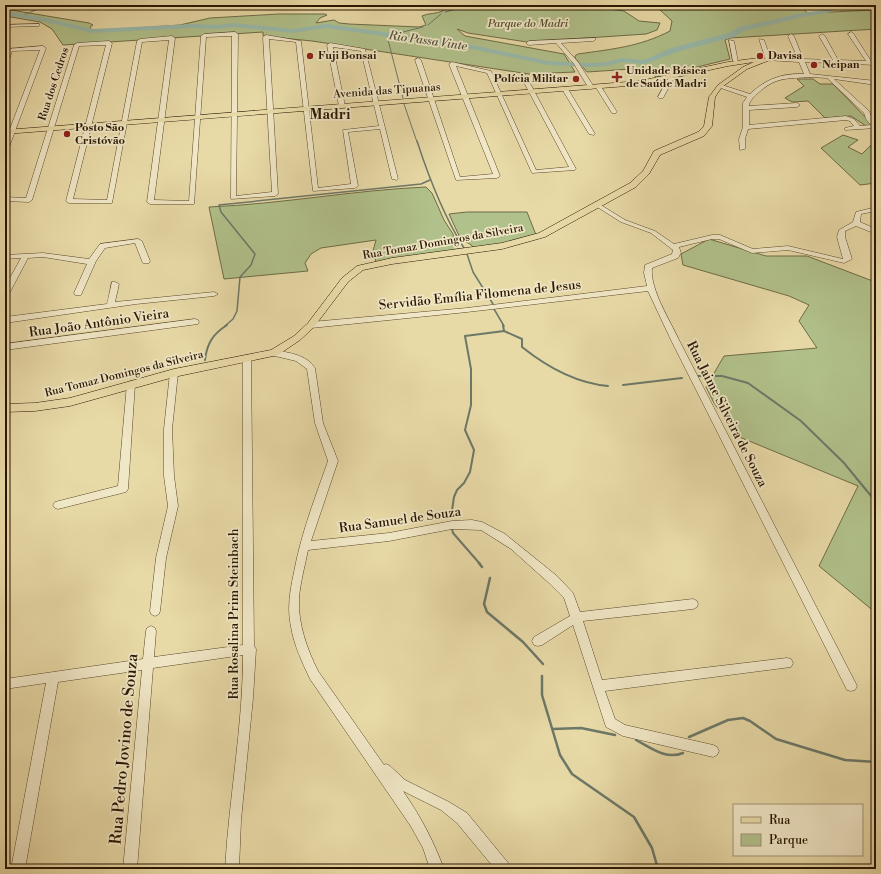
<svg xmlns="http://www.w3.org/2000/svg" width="881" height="874" viewBox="0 0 881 874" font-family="'Libre Bodoni',serif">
<rect width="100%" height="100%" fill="#e8daa7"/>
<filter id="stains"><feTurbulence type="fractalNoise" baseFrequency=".005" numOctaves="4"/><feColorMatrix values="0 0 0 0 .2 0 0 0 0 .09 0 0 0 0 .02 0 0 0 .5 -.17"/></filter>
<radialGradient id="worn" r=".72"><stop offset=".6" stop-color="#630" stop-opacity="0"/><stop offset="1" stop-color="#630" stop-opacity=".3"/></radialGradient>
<g fill="#b1c18b" stroke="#6e6b46">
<path d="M439 5H605L609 9 624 11 639 21 660 23 657 30 646 34 527 42 468 33 457 29 465 36 564 54 575 72 529 74 312 41 263 36V32L63 45 52 29 40 22 5 16V9L89 23 93 25 90 27 92 31 180 25 210 18 279 14H325L327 15 320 18 316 23 334 20 339 23 349 24 419 27 426 25 422 16C428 13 436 14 443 11Z"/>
<path d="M696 5H798L808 13 876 10V29L730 38 725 40 730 59 656 77 646 68 587 72 575 58V56L578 54C612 49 639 47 670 31L672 21 659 9Z"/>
<path d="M797 79H813L820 84H833L873 125 866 126 851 116 825 118 808 101 792 102 785 98 804 86Z"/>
<path d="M843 135 858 140 848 147 862 154 870 146 876 147V183L860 185 821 148Z"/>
<path d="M426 187 432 193 444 220 453 234 455 246 461 250 376 262 373 251 376 240 321 248 311 254 305 263 308 271 224 279 209 207C282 204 354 190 426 187Z"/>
<path d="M467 212H527L536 235 529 238 475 249 470 244 461 240 449 214Z"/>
<path d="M709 239 766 256H807L870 280H876V613L819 566 858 486 737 436 714 403 706 387 724 356 817 348 799 321 809 305 789 296 683 265 681 254Z"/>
</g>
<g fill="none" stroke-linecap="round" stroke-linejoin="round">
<g stroke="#6c7868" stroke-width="1">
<path d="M445 12 473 5"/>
<path d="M21 16 48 5"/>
<path d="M428 25 441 14"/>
<path d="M385 34 387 36 403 98"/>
<path d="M391 35 423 27"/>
<path d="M404 104 417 142"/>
</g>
<g stroke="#6c7868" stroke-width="1.5">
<path d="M417 141C429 178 443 215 464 248"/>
<path d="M467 254 473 272 493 304"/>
<path d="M494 309 504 326"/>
<path d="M225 326 233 319 237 311 240 277 251 265 255 254 221 212 219 205 421 184 430 180"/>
</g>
<g stroke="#6c7868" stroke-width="2">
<path d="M503 325 504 331"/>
<path d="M205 360C207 343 213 334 227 325"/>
<path d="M697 376H722L748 383 801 421 844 463 876 502"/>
<path d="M623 385 682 378"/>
<path d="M451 517 454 497 457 490 464 483 470 472 474 450 465 430 471 405V369L465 336 504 331 522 339V347C547 367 575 383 608 386"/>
<path d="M452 529 453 533 480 564"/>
</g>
<g stroke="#6c7868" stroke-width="2.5">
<path d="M479 563 482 567"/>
<path d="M490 578 484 604 487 612 523 642 543 664"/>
<path d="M542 676V695L560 755 572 774 634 817 652 848 658 869"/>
<path d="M553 729 581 728 615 735"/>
<path d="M689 737 728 720 743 718 750 721 776 739 845 760 876 762"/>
<path d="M636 740C651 748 666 760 683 753"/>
</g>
<path fill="#98baac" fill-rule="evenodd" d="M837 5H846L827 13 802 17 744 31 734 37 677 52 645 64 622 62 607 66 591 67 548 65 467 48 326 28 293 33 234 27 216 29 192 28 92 33 46 22 5 15V11L46 18 92 29 192 24 216 25 234 23 293 29 326 24 467 44 548 61 591 63 607 62 622 58 644 60 671 48 728 33 739 27 802 13 824 10Z"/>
<g stroke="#5a462a" stroke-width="1">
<g id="minor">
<path d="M39 24V26H37L5 27V25Z"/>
<path d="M235 32 238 34 236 196 272 192 263 37 266 35 301 41 318 188 351 184 343 130 379 126 361 51 333 47 345 106 342 108 339 106 327 45 330 43 365 49 398 179 397 180 392 179 380 129 348 132 358 186 355 188 313 191 296 42 269 39 278 194 275 196 231 199 232 36 206 37 194 204H150L147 202 169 40 142 42 112 203H69L66 201 106 45 79 46 32 200 29 202 5 201V197L26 198 74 45 77 43 109 41 112 43 73 199 107 200 137 41 140 39 172 36 175 38 154 200 189 201 201 36 204 34Z"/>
<path d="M851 32 853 33 871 61H876V65L805 62 810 74 876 81V85L834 79 869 111 872 118 876 123V128L845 130V128L854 126 850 121 846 120 748 129 745 139V149L740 150 739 139 743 127V103L747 97 718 87V85H722L750 94C766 79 782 73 804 74L799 62 766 60 759 39 764 40 770 57 798 59 788 36 791 34 794 36 803 59 833 60 819 36 822 34 825 36 838 60 866 61 848 34ZM810 77 827 78 864 113 866 119 871 125 860 126 854 119 846 116 749 125V110L797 107 800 105 797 103 749 106C749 101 754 97 757 94 776 76 787 79 810 77Z"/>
<path d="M595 38V40L593 41 561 43 578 62 594 87 591 89 588 87 574 64 556 43 529 45 526 43 529 41Z"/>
<path d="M729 40 734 41 738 62 733 61Z"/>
<path d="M43 46 46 48 8 150 5 152V142L40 50 12 51 8 63 5 65V56L8 49Z"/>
<path d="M418 58 421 60 460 177 493 174 449 64 452 62 491 71 536 170 569 167 520 75 525 74 576 169 575 170 532 173 487 73 456 66 500 176 497 178 456 180 415 60Z"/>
<path d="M669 77 674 78 663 98H659L658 97Z"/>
<path d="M596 85H600L617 112 616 113H612L595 86Z"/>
<path d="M563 88 568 89 595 134 594 135 589 134 562 89Z"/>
<path d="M596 202 625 220 655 231 674 244 712 235H720L753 249 788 246 843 259 837 237 839 230 853 222 856 212 876 207V211L861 214 860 222 876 229V234L856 226 845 231V237L852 259 844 263 788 250 752 253 719 239H712L679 247 681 253 678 258 652 268C650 290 670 320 679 340L855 682 857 686 855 690 851 691 847 690 671 340 648 291 467 312 311 328 307 325 311 322 467 308 647 286 644 273 645 265 672 254 673 250 651 233 621 222 594 205V203Z"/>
<path d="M138 239 142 241 150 261 149 263H143L142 261 135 243 105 248 96 261 81 295H75L74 293 87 264 43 257 28 258 9 294 5 296V287L21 258 5 259V255L43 253 89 259 100 244Z"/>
<path d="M112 282H115L119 284 115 302 214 292 218 294 214 296 136 304 5 323V317L107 304Z"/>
<path d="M195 319 198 320 199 322 198 324 5 350V344Z"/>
<path d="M274 350C289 353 306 354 315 368L323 423 338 461 311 541 389 533 452 521 472 520 482 522 505 534 557 576 573 593 580 612 693 599 697 601 698 604 697 607 693 609 583 621 602 680 787 658 791 659 793 663 791 667 605 691 615 719 625 725 713 745 717 747 719 751 717 755 713 757 623 736 606 727 573 625 542 645 538 646 534 645 532 641 534 637 570 616 564 598 549 583 511 549 481 530 452 529 389 541 308 550C305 566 300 583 299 599 298 624 307 649 318 671L384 765 386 764 390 766 405 780 449 802 467 813 509 864 511 869H495L457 823 441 810 403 791C421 817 433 840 444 869H430L423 848 410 825 310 679C302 662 294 645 291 627 287 608 290 591 294 572 301 534 315 498 328 461L315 423 307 369 296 361 271 355 270 353 271 351Z"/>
<path d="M247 356 251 359 254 646 256 649 253 698 241 820 239 869H225C229 798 243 726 243 655L153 668 137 869H123L142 670 58 682 25 869H11L46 683 5 689V679L143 659 146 631 147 628 151 626 155 628 156 631 154 657 243 645V359Z"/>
<path d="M174 370 178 373 172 429 174 476 178 506 166 558 160 611 159 614 155 616 151 614 150 611 156 558 168 506 164 476V429L170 373Z"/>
<path d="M131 381 135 384 128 489 126 492 58 509 55 508 53 505 55 502 118 486 127 384Z"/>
</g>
</g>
<g stroke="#2a1501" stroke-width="1">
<path id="major" d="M768 57 771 59 770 60 747 69 722 87 715 97 712 126 704 136 660 155 649 174 636 187 545 237 502 249 392 264 363 270 348 282 314 327 300 340 278 355 174 377 70 406 35 411 5 412V404L35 403 70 398 174 369 271 350 294 336 308 323 342 278 357 266 392 258 502 243 539 233 630 183 643 171 654 151 698 132 704 126 709 97 718 85 743 67 754 62 728 66 640 85 5 134V130L640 81 728 62 758 58 761 60Z"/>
</g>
<use href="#minor" fill="#f0e7c6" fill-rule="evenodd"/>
<use href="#major" fill="#e8daa7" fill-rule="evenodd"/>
</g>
<g fill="#8f2418" stroke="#f0e7c6" stroke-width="1.5">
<circle cx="310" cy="56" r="4"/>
<circle cx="760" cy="56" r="4"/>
<circle cx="814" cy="65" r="4"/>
<path d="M615 71h4v4h4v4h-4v4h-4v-4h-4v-4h4z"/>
<circle cx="576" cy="79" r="4"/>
<circle cx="67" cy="134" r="4"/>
</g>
<g text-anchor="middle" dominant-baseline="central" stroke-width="3.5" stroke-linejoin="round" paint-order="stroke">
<g font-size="11" font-style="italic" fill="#52492a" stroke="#f0e7c6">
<text x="528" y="24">Parque do Madri</text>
</g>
<g font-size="11" font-weight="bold" fill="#2a1501" stroke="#f0e7c6" text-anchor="start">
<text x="318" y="56">Fuji Bonsai</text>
<text x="768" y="56">Davisa</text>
<text x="822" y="65">Neipan</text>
<text x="626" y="71">Unidade Básica<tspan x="626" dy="13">de Saúde Madri</tspan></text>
<text x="568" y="79" text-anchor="end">Polícia Militar</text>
<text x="75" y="128">Posto São<tspan x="75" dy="13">Cristóvão</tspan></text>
</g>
<g font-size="11" fill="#2a1501" stroke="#f0e7c6">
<text transform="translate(54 84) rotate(-72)">Rua dos Cedros</text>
<text transform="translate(387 91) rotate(-4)">Avenida das Tipuanas</text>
<text transform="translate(443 242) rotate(-10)">Rua Tomaz Domingos da Silveira</text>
<text transform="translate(124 374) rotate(-14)">Rua Tomaz Domingos da Silveira</text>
</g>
<g font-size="12" font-style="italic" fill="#504f3d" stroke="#f0e7c6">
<text transform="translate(428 41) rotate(8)">Rio Passa Vinte</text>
</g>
<g font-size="13" fill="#2a1501" stroke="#f0e7c6">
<text transform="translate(480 295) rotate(-6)">Servidão Emília Filomena de Jesus</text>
<text transform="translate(99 323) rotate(-8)">Rua João Antônio Vieira</text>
<text transform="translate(727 414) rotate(63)">Rua Jaime Silveira de Souza</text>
<text transform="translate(400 520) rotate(-8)">Rua Samuel de Souza</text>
<text transform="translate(234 614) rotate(-90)">Rua Rosalina Prim Steinbach</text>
</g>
<g font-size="14" font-weight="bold" fill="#2a1501" stroke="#f0e7c6">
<text x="330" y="115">Madri</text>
</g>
<g font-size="16" fill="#2a1501" stroke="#f0e7c6">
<text transform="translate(124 749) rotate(-85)">Rua Pedro Jovino de Souza</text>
</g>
</g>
<rect width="881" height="874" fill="none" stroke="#e8daa7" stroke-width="20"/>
<rect x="6" y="6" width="869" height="862" fill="none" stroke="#2a1501" stroke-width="2"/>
<rect x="10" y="10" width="861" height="854" fill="none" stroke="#2a1501"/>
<rect x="733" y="804" width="130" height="52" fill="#f0e7c6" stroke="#a19377"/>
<rect x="741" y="817" width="20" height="6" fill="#e8daa7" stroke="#a19377"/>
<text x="769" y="824" font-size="12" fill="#2a1501">Rua</text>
<rect x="741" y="834" width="20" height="12" fill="#b1c18b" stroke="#a19377"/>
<text x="769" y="844" font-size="12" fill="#2a1501">Parque</text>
<rect width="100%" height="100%" filter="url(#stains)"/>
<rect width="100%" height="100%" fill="url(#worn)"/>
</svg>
